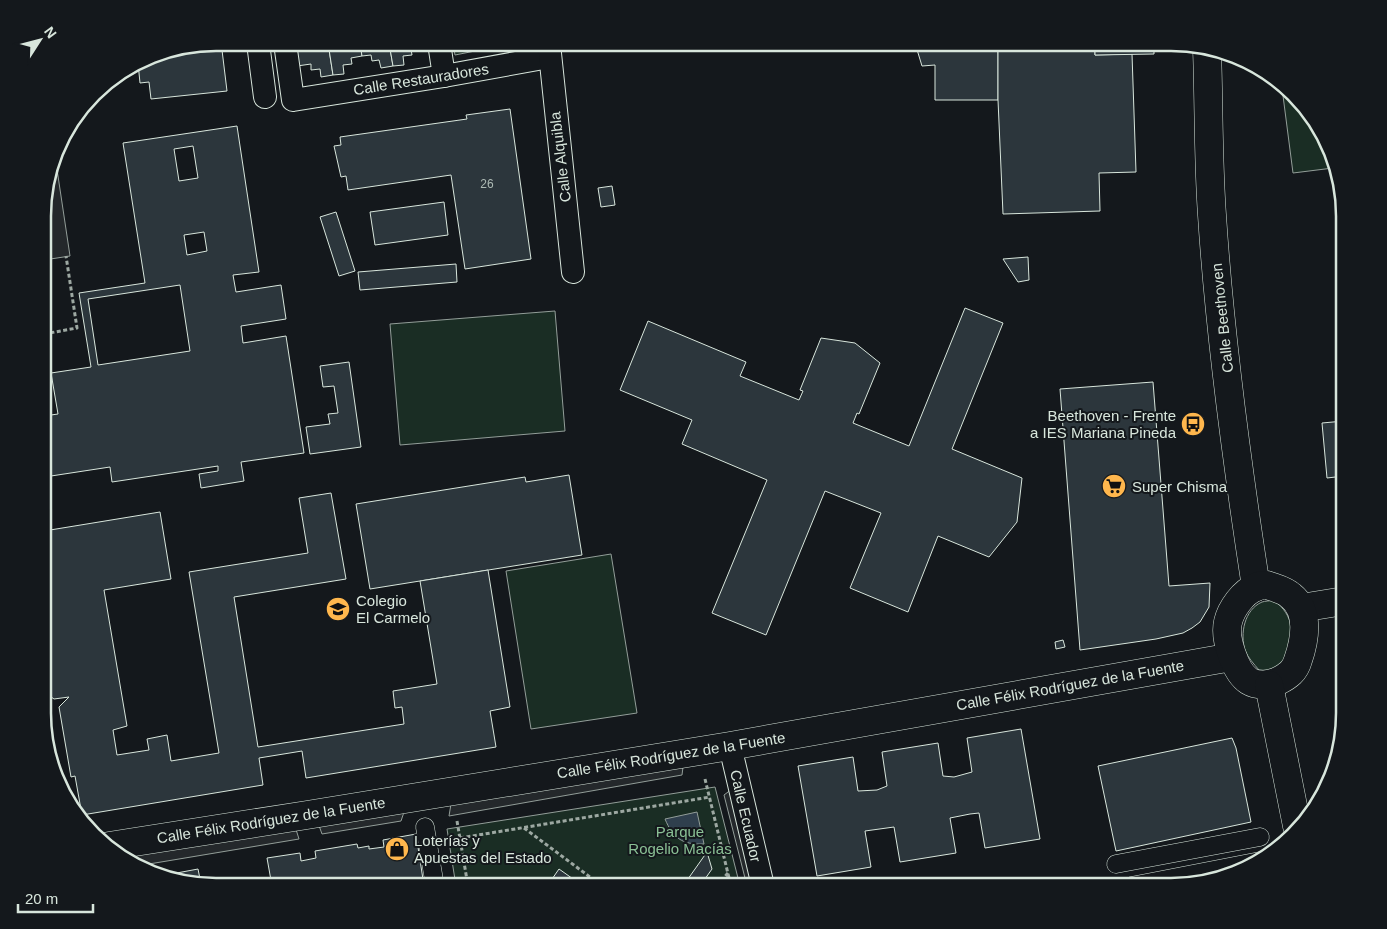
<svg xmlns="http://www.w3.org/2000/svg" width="1387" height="929" viewBox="0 0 1387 929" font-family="Helvetica,sans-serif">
<rect width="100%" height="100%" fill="#14181c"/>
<g fill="#1a2d24" stroke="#939e99">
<path d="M453 43H515L455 55Z"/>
<path d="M1282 88 1321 130 1333 168 1293 173Z"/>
<path d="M555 311 565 431 400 445 390 324Z"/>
<path d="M611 554 637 713 531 729 506 571Z"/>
<path d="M1274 600C1281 606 1287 612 1290 622 1295 638 1288 664 1271 670 1267 671 1263 670 1259 670 1254 664 1248 658 1245 650 1240 634 1244 610 1262 602 1265 601 1270 601 1274 600Z"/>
<path d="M715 787 740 886H456L447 829Z"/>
</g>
<g fill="#24282b" stroke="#939e99">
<path d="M55 156 70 256 44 260V194Z"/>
<path d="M684 759 682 775 449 816 452 798Z"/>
<path d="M732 789 757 886H747L724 795Z"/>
<path d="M406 806 401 821 322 834 317 820Z"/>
<path d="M294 823 299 839 137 866 119 857Z"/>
</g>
<path fill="#2f3f4d" stroke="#939e99" d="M697 812 704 844C682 845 673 838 665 819Z"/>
<g fill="#2c363c" stroke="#d8e6dc" fill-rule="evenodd">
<path d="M293 43H328L333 75 321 77 320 69 311 70V64L297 66Z"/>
<path d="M328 43H360L362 56 351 58 352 64 343 65 344 74 333 75Z"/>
<path d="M360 43H389L393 66 381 68 379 60 372 61 371 55 362 56Z"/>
<path d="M389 43H424V47L411 49 412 55 403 56 404 65 393 66Z"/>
<path d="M915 43H998V100H935V65L922 66Z"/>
<path d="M998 43H1095V55L1132 54 1136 172 1099 173 1100 211 1003 214 998 100Z"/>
<path d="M1095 43H1154V54L1095 55Z"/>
<path d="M222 50 227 91 151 99 149 82 140 83 138 63 150 61V57Z"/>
<path d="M510 109 531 259 465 269 451 175 348 190 346 176 341 177 334 146 341 145 340 137 467 119 466 115Z"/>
<path d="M237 126 259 272 233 275 236 292 281 285 286 319 241 326 243 343 286 336 304 453 241 462 244 481 201 488 199 474 218 471V466L112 482 110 467 51 476 44 427V416L58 414 51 373 91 367 79 293 145 283 123 143ZM193 146 198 178 179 181 174 149ZM204 232 207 251 187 255 184 235ZM180 285 190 351 98 365 88 299Z"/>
<path d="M612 186 615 205 601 207 598 188Z"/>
<path d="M444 202 448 235 375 245 370 212Z"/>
<path d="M336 212 355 271 339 276 320 217Z"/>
<path d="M1028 257 1029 280 1018 282 1003 259Z"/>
<path d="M456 264 457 282 360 290 358 272Z"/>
<path d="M965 308 1003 323 952 449 1022 478 1017 522 989 557 938 536 908 612 850 588 881 513 825 491 766 635 712 613 767 480 682 444 692 420 620 390 648 321 746 362 740 376 799 400 803 391 800 390 821 338 855 343 880 363 859 414 857 413 853 423 909 446Z"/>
<path d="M349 362 361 447 310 454 306 427 330 424 328 414 338 413 334 386 323 387 320 366Z"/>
<path d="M1153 382 1169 586 1210 583 1209 607 1200 622 1192 628 1183 633 1156 639 1080 650 1060 389Z"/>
<path d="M1344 421V476L1327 478 1322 423Z"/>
<path d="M569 475 582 555 370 589 356 504 525 477 526 482Z"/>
<path d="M331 493 346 579 234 597 258 747 404 724 402 707 395 708 393 691 437 684 420 581 488 570 510 707 490 711 496 747 306 778 302 751 259 758 263 785 82 815 75 776 71 777 59 707 69 697 54 699 44 692V627L45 626 44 625V531L160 512 171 579 104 590 127 726 113 730 117 755 149 750 147 739 167 735 171 761 219 753 189 572 308 553 299 498Z"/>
<path d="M1063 640 1065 647 1056 649 1055 642Z"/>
<path d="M1021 729 1040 839 985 848 979 813 970 814 950 818 956 853 900 862 894 827 865 831 871 867 817 876 798 766 853 757 858 791 877 790 887 786 882 752 938 743 943 776 954 777 972 772 967 738Z"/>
<path d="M1232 738 1236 748 1251 822 1116 851 1098 766Z"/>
<path d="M416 834 424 886H272L267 858 300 853 301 861 316 858 315 851 357 844 358 848 369 846V849L384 847 383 840Z"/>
<path d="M707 852 712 869 700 886H683Z"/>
<path d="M198 869 201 884 166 878V875Z"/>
<path d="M559 869 583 886H556L550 882Z"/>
</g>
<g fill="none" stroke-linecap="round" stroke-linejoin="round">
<g stroke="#d8e6dc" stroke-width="19">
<g id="pedestrian">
<path d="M425 827 435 886"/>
<path d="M1116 864 1260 837"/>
<path d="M1131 886 1260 861"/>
</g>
</g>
<g stroke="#d8e6dc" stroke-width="24">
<g id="minor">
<path d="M258 43 265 97"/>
<path d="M285 43 293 100 444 76 549 57"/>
<path d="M439 43 444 76"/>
<path d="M549 44 573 272"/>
<path d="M730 746 763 886"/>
</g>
</g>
<g stroke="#d8e6dc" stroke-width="29">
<g id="tertiary">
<path d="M1301 608 1344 601"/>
<path d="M109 846 307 815 730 746 1232 657"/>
</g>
</g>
<g stroke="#d8e6dc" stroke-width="29">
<g id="secondary">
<path d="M1207 49C1209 104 1208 160 1212 215 1220 339 1237 464 1256 587"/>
<path d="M1267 585C1275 588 1285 590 1291 596 1310 611 1305 640 1298 660 1295 671 1288 676 1278 681 1270 685 1257 686 1249 681 1235 672 1224 638 1228 622 1231 609 1243 592 1256 587 1259 585 1263 585 1267 585Z"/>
<path d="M1269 685 1297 826"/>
</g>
</g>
<g stroke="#9da8a2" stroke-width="3" stroke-dasharray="4 2.5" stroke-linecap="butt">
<path d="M44 334 77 328 66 256"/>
<path d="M705 779 731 886"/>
<path d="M457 821 468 886"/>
<path d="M524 828 602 886"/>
<path d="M460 838 710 797"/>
<path d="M717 886 728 873"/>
</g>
<use href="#pedestrian" stroke="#14181c" stroke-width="18"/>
<use href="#minor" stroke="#14181c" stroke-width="22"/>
<use href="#tertiary" stroke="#14181c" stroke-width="28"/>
<use href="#secondary" stroke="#14181c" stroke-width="28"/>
</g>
<defs>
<g id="bus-disc" transform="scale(1.25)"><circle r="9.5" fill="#ffb74d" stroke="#14181c"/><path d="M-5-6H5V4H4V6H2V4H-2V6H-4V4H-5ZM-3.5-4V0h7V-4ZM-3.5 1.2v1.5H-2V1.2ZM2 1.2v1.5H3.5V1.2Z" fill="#111"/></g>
<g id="supermarket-disc" transform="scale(1.25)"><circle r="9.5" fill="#ffb74d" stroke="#14181c"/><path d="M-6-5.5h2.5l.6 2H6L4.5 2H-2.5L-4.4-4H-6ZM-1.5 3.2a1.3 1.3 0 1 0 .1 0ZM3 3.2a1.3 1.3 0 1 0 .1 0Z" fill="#111"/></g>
<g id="school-disc" transform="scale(1.25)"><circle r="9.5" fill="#ffb74d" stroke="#14181c"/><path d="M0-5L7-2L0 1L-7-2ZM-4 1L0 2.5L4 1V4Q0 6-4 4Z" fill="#111"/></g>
<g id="shop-disc" transform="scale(1.25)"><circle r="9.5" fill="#ffb74d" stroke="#14181c"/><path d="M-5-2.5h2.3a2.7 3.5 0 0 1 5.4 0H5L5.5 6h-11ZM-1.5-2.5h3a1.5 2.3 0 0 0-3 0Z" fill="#111"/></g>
</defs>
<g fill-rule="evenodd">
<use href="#bus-disc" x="1193" y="424"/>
<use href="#supermarket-disc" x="1114" y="486"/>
<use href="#school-disc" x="338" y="609"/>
<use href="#shop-disc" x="397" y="849"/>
</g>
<g text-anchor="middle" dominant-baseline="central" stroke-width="4" stroke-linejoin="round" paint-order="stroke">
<g font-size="12" fill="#adbab4">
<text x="487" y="184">26</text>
</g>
<g font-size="15" fill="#d8e6dc" stroke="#14181c">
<text transform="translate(421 79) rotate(-9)">Calle Restauradores</text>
<text transform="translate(560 157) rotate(-97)">Calle Alquibla</text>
<text transform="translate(1222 318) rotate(-96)">Calle Beethoven</text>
<text transform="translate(1070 685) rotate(-10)">Calle Félix Rodríguez de la Fuente</text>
<text transform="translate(671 755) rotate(-9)">Calle Félix Rodríguez de la Fuente</text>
<text transform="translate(746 816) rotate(77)">Calle Ecuador</text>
<text transform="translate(271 820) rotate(-9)">Calle Félix Rodríguez de la Fuente</text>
</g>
<g font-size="15" fill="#d8e6dc" stroke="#14181c" text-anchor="start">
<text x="1176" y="415" text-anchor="end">Beethoven - Frente<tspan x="1176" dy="17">a IES Mariana Pineda</tspan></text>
<text x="1132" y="486">Super Chisma</text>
<text x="356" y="600">Colegio<tspan x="356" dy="17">El Carmelo</tspan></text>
<text x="414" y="840">Loterías y<tspan x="414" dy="17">Apuestas del Estado</tspan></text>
</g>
<g font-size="15" fill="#8ac095" stroke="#14181c">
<text x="680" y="831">Parque<tspan x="680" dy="17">Rogelio Macías</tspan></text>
</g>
</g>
<path d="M0 0H1387V929H0ZM216 51H1171A165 165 0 0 1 1336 216V713A165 165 0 0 1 1171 878H216A165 165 0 0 1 51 713V216A165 165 0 0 1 216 51Z" fill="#14181c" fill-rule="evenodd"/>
<path fill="none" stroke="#d8e6dc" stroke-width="2.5" d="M216 51H1171A165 165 0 0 1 1336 216V713A165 165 0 0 1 1171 878H216A165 165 0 0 1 51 713V216A165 165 0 0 1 216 51Z"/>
<g transform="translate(40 40) rotate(54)" stroke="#14181c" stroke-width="4" paint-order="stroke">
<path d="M0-4L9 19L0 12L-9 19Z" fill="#d8e6dc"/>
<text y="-8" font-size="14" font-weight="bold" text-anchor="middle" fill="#d8e6dc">N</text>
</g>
<path d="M18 904v8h75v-8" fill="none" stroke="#d8e6dc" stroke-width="2.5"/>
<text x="25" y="904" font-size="15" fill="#d8e6dc" stroke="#14181c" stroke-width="4" paint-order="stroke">20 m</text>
</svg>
